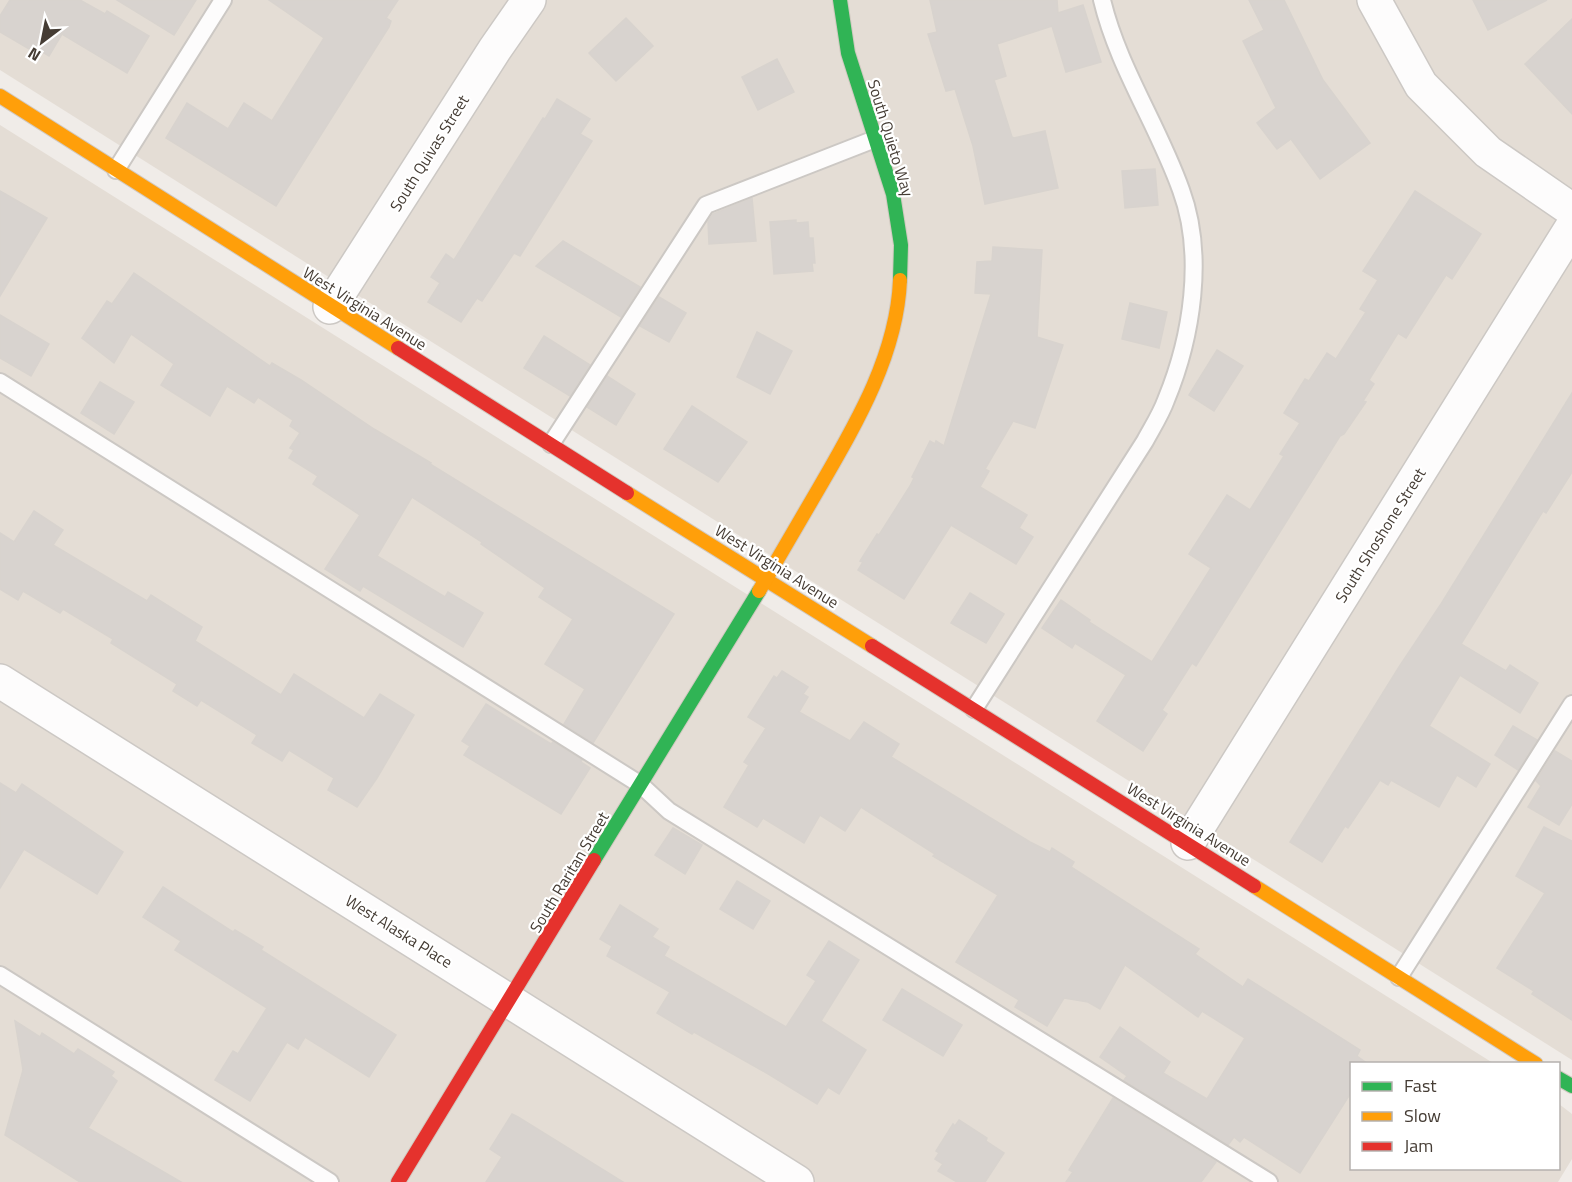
<svg xmlns="http://www.w3.org/2000/svg" width="1572" height="1182" viewBox="0 0 1572 1182" font-family="'Titillium Web',sans-serif">
<rect width="100%" height="100%" fill="#f0ece8"/>
<g fill="#e4ddd5">
<path d="M0 0H1572V1060L0 70Z"/>
<path d="M0 125 1493 1063 1352 1064V1168H1558L1559 1104 1572 1114V1159L1558 1182H0Z"/>
</g>
<g fill="#d8d3cf" stroke="#d8d3ce" stroke-width="1.5">
<path d="M10 0H80L105 14 107 11 149 36 127 73 62 34 49 56 34 47 31 50 0 32V16Z"/>
<path d="M117 0H196L174 35Z"/>
<path d="M269 0H398L386 18 391 21 389 27 276 206 166 138 187 103 228 129 244 103 272 121 324 38Z"/>
<path d="M930 0H1057L1058 13 1083 5 1101 62 1066 72 1052 26 997 44 1006 76 994 80 1012 137 1014 138 1045 131 1058 188 985 204 973 146 955 89 946 91 928 34 937 32Z"/>
<path d="M1249 0H1284L1323 80 1370 143 1320 179 1291 139 1277 149 1257 123 1276 108 1243 41 1264 30Z"/>
<path d="M1473 0H1547L1488 30Z"/>
<path d="M626 18 653 46 616 81 589 53Z"/>
<path d="M1572 19V114L1525 64Z"/>
<path d="M777 59 794 92 758 110 742 77Z"/>
<path d="M557 99 590 119 580 134 592 141 520 256 514 253 482 301 477 298 461 322 428 302 440 283 431 277 446 254 454 260 543 118 545 119Z"/>
<path d="M1155 169 1158 205 1125 208 1122 171Z"/>
<path d="M0 191 47 218 0 296Z"/>
<path d="M1415 191 1481 234 1452 279 1446 275 1406 338 1398 333 1369 380 1374 384 1363 401 1366 402 1344 434 1340 436 1196 666 1192 663 1162 710 1167 714 1143 751 1097 721 1126 675 1075 643 1072 648 1042 628 1061 600 1090 620 1089 622 1152 662 1211 568 1189 554 1227 495 1250 510 1284 456 1280 454 1300 423 1284 413 1305 379 1309 381 1327 353 1336 359 1366 312 1360 309 1378 280 1363 271Z"/>
<path d="M752 198 756 241 709 244 708 222 713 214Z"/>
<path d="M796 220V223L808 222 809 238H813L815 263H812L813 271 774 274 770 222Z"/>
<path d="M563 241 640 287 621 317 536 266Z"/>
<path d="M993 247 1042 250 1037 337 1063 345 1035 428 1013 421 985 469 989 471 980 487 1027 515 1019 528 1033 537 1016 564 951 525 904 599 858 570 863 562 860 561 877 534 879 535 910 486 914 478 912 477 930 441 935 444 936 441 944 446 991 294 975 293 977 262 992 261Z"/>
<path d="M134 273 270 366 272 363 301 380 374 429 431 463 430 464 674 614 593 743 564 724 585 689 545 664 573 619 539 597 545 588 481 544 482 542 412 497 377 556 445 597 448 592 483 613 463 647 363 586 360 591 325 569 360 515 313 484 318 476 289 458 294 450 290 448 300 433 290 426 293 420 258 397 254 403 227 386 210 416 161 385 174 364 131 334 114 363 82 338 107 301 112 304Z"/>
<path d="M659 297 686 313 669 342 640 326Z"/>
<path d="M1130 303 1167 312 1159 348 1122 339Z"/>
<path d="M0 315 49 344 31 376 0 358Z"/>
<path d="M757 332 792 351 770 394 737 377Z"/>
<path d="M544 336 590 365 570 396 524 368Z"/>
<path d="M1217 350 1243 366 1214 411 1189 395Z"/>
<path d="M607 376 635 394 616 425 587 407Z"/>
<path d="M100 382 134 402 114 434 81 413Z"/>
<path d="M1572 393V472L1546 513 1543 511 1461 644 1506 671 1510 665 1538 683 1520 713 1460 675 1429 726 1490 764 1476 787 1457 775 1439 807 1391 780 1388 785 1380 780 1348 828 1345 826 1322 862 1290 842 1399 667 1441 604Z"/>
<path d="M692 406 747 442 718 482 664 449Z"/>
<path d="M34 511 63 530 53 545 147 601 151 595 202 627 195 641 281 695 294 674 364 718 380 694 414 715 377 778 357 807 328 790 334 778 289 750 282 761 252 743 257 735 201 700 197 706 173 691 177 684 111 643 113 639 63 609 60 613 23 591 18 600 0 589V533L14 542Z"/>
<path d="M970 593 1004 614 986 643 951 623Z"/>
<path d="M782 671 808 687 803 694 808 697 799 712 850 741 864 722 899 744 891 757 1030 842 1050 852 1052 848 1074 862 1071 867 1199 949 1195 954 1243 987 1248 979 1360 1050 1357 1056 1368 1064H1352V1091L1300 1173 1244 1137 1240 1142 1234 1137 1228 1145 1124 1080 1127 1076 1100 1057 1120 1027 1170 1062 1163 1073 1207 1099 1245 1038 1202 1011 1198 1017 1125 965 1100 1009 1088 1002 1064 998 1047 1026 1015 1007 1019 1000 956 962 998 895 933 856 935 854 861 807 845 831 820 815 804 843 763 818 757 827 724 807 749 765 744 762 766 728 748 717 774 676 777 678Z"/>
<path d="M486 704 551 744 553 742 582 760 581 762 590 768 561 814 464 755 470 746 462 741Z"/>
<path d="M1513 726 1537 740 1518 770 1495 755Z"/>
<path d="M1555 751 1572 761V804L1559 825 1528 807 1541 786 1536 781Z"/>
<path d="M0 783 16 793 22 784 123 852 97 894 24 849 0 888Z"/>
<path d="M1544 827 1572 841V1020L1532 994 1534 991 1497 968 1545 893 1516 876Z"/>
<path d="M673 828 702 845 685 874 655 855Z"/>
<path d="M737 881 770 901 753 929 720 909Z"/>
<path d="M163 887 233 932 235 930 263 947 261 950 396 1035 369 1077 305 1037 298 1049 287 1042 250 1101 215 1080 233 1051 238 1054 267 1008 175 950 181 941 143 917Z"/>
<path d="M620 905 658 929 652 937 669 947 664 956 786 1027 816 981 807 975 829 941 859 960 821 1021 866 1050 839 1094 828 1087 817 1104 770 1075 694 1032 692 1034 657 1013 670 992 607 956 612 946 600 939Z"/>
<path d="M902 989 962 1025 943 1056 883 1020Z"/>
<path d="M15 1021 40 1037 42 1033 74 1054 78 1049 114 1072 111 1076 117 1081 88 1128 181 1182H80L5 1135 23 1070Z"/>
<path d="M1113 1098 1216 1162 1201 1182H1066L1073 1172 1069 1170Z"/>
<path d="M512 1114 518 1117 623 1182H486L502 1157 490 1149Z"/>
<path d="M959 1120 987 1138 986 1141 1004 1153 985 1182H957L938 1171 943 1164 935 1159 939 1153 936 1151 953 1124 955 1126Z"/>
</g>
<g fill="none" stroke-linecap="round" stroke-linejoin="round">
<g stroke="#ccc8c4" stroke-width="20">
<g id="lane">
<path d="M116 170 223 0"/>
<path d="M0 382 641 785 669 811 1269 1182"/>
<path d="M551 444 706 205 875 139"/>
<path d="M974 709 1145 441C1152 428 1161 414 1166 400 1192 337 1205 255 1181 190 1158 125 1118 67 1102 0"/>
<path d="M0 975 330 1182"/>
<path d="M1399 977 1572 704"/>
</g>
</g>
<g stroke="#ccc8c4" stroke-width="36">
<g id="street">
<path d="M1374 0 1421 85 1488 152 1572 210"/>
<path d="M330 307 495 49 529 0"/>
<path d="M0 681 797 1182"/>
<path d="M1188 843 1572 227"/>
</g>
</g>
<g stroke="#d1c9c0" stroke-width="16">
<g id="fast">
<path d="M840 0 848 53 893 194 901 245 900 280"/>
<path d="M594 860 759 591"/>
<path d="M1558 1078 1572 1086"/>
</g>
</g>
<g stroke="#d1c9c0" stroke-width="16">
<g id="slow">
<path d="M0 96 398 348"/>
<path d="M627 493 872 646"/>
<path d="M759 591C779 557 799 522 819 488 856 424 897 355 900 280"/>
<path d="M1254 886 1536 1064"/>
</g>
</g>
<g stroke="#d1c9c0" stroke-width="16">
<g id="jam">
<path d="M398 348 627 493"/>
<path d="M872 646 1254 886"/>
<path d="M398 1182 594 860"/>
</g>
</g>
<use href="#lane" stroke="#fdfcfc" stroke-width="16"/>
<use href="#street" stroke="#fdfcfc" stroke-width="33"/>
<use href="#fast" stroke="#30b455" stroke-width="14"/>
<use href="#slow" stroke="#ff9f0a" stroke-width="14"/>
<use href="#jam" stroke="#e5322d" stroke-width="14"/>
</g>
<g text-anchor="middle" dominant-baseline="central" stroke-width="4.5" stroke-linejoin="round" paint-order="stroke">
<g font-size="16" fill="#453c34" stroke="#fff">
<text transform="translate(891 138) rotate(73)">South Quieto Way</text>
<text transform="translate(429 153) rotate(-58)">South Quivas Street</text>
<text transform="translate(365 308) rotate(32)">West Virginia Avenue</text>
<text transform="translate(1380 535) rotate(-58)">South Shoshone Street</text>
<text transform="translate(777 566) rotate(32)">West Virginia Avenue</text>
<text transform="translate(1189 824) rotate(32)">West Virginia Avenue</text>
<text transform="translate(569 872) rotate(-59)">South Raritan Street</text>
<text transform="translate(399 931) rotate(32)">West Alaska Place</text>
</g>
</g>
<rect x="1350" y="1062" width="210" height="108" fill="#ffffff" stroke="#b5b1ae" stroke-width="1.5"/>
<rect x="1362" y="1082" width="30" height="9" fill="#30b455" stroke="#b5b1ae" stroke-width="1.5"/>
<text x="1404" y="1092" font-size="18" fill="#453c34">Fast</text>
<rect x="1362" y="1112" width="30" height="9" fill="#ff9f0a" stroke="#b5b1ae" stroke-width="1.5"/>
<text x="1404" y="1122" font-size="18" fill="#453c34">Slow</text>
<rect x="1362" y="1142" width="30" height="9" fill="#e5322d" stroke="#b5b1ae" stroke-width="1.5"/>
<text x="1404" y="1152" font-size="18" fill="#453c34">Jam</text>
<g transform="translate(42 42) rotate(212)" stroke="#ffffff" stroke-width="4.5" paint-order="stroke">
<path d="M0-4.5L10 22L0 15L-10 22Z" fill="#453c34"/>
<text y="-9" font-size="16" font-weight="bold" text-anchor="middle" fill="#453c34">N</text>
</g>
</svg>
